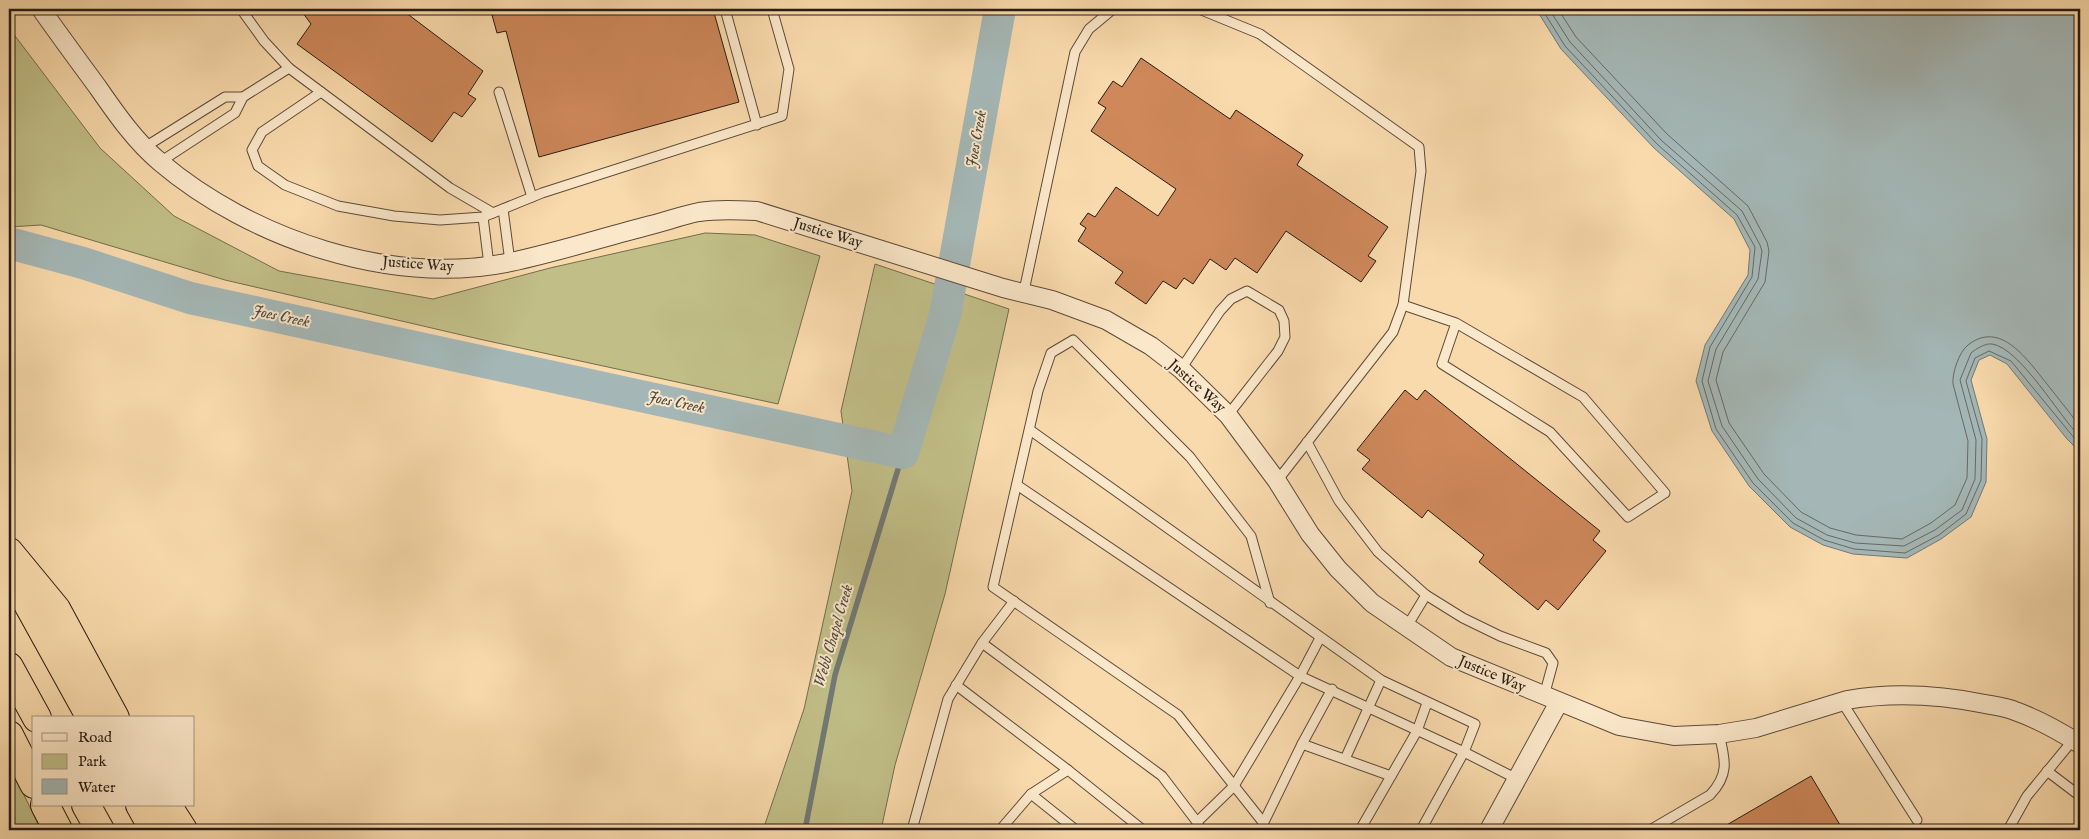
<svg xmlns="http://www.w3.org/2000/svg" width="2089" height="839" viewBox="0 0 2089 839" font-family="'IM FELL English',serif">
<rect width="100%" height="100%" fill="#f9daac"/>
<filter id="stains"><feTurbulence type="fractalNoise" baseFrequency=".004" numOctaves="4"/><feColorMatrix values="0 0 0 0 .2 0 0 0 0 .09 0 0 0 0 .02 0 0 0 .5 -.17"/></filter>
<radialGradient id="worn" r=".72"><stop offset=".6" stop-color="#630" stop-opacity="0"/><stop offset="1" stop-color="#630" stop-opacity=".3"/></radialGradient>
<g fill="#c1be87" stroke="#746c4d">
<path d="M9 28 100 148 174 216 279 271 433 299 550 268 705 233 755 235 820 256 778 404 479 339 225 280 41 225 9 227Z"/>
<path d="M875 264 1009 309 945 594 895 765 881 830H763L804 709 852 491 841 411Z"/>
<path d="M9 764 41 830H9Z"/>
</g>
<path fill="#a4b7b6" stroke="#727975" d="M1536 9H2080V452L2067 439 2007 364 1990 355 1979 360 1971 380 1987 439 1986 482 1971 517 1941 539 1907 558 1853 554 1823 545 1790 527 1749 486 1712 431 1696 381 1705 345 1748 275 1750 250 1734 219 1654 148 1561 49Z"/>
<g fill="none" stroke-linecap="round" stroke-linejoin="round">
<g stroke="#666964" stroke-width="1">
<path d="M1542 9 1565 46 1657 144 1737 215 1755 247 1752 277 1710 347 1702 381 1716 429 1753 483 1793 523 1824 540 1854 549 1905 553 1939 535 1966 514 1981 480 1982 439 1966 381 1975 358 1989 351 2011 361 2080 445"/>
<path d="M1549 9 1570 42 1661 140 1742 211 1760 245 1762 251 1758 279 1716 349 1708 381 1722 426 1758 479 1796 518 1827 535 1855 543 1904 546 1935 530 1962 510 1975 479 1976 440 1960 380 1971 353C1976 349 1985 343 1992 344 2020 348 2059 416 2080 437"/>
<path d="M1558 9 1576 37 1667 134 1748 206 1767 242 1769 251 1765 282 1723 352 1716 380 1729 423 1764 474 1801 512 1830 528 1856 535 1902 539 1931 523 1955 505 1967 478 1968 441 1953 384C1952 373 1959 352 1968 345 2001 319 2028 361 2047 384 2058 398 2069 412 2080 426"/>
</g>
<path stroke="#727975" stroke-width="5.5" d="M805 830 835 675 903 453"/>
<path stroke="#a4b7b6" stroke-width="32" d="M9 243 83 263 190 298 903 453 945 315 1000 9"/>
</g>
<g fill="#ce885a" stroke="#271b13">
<path d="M300 9H401L483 71 468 94 476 99 462 117 454 112 432 142 297 44 311 24Z"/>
<path d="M500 9H713L739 102 539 157 506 31 497 33 492 15 501 13Z"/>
<path d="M1141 58 1230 119 1236 110 1303 155 1297 165 1388 227 1368 256 1376 261 1361 282 1286 231 1257 273 1235 258 1226 270 1210 259 1193 284 1184 278 1176 289 1163 281 1146 304 1115 283 1123 272 1078 241 1086 228 1080 224 1088 213 1095 217 1116 187 1158 216 1176 189 1091 131 1106 108 1098 103 1113 81 1122 87Z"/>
<path d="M1405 390 1417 400 1425 390 1600 531 1593 540 1606 551 1558 610 1546 600 1538 610 1479 562 1484 555 1428 510 1422 518 1362 469 1370 460 1357 450Z"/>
<path d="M1811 776 1843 830H1718Z"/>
</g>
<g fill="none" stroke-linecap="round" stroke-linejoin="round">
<g stroke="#5c4b39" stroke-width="11">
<g id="lane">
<path d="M241 9 264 41 289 68"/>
<path d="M725 9 757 125"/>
<path d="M1199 9 1260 34 1419 147 1421 171 1403 305 1393 332 1277 481"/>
<path d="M321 92 262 132 252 150 258 166 285 185 338 206 394 216 440 220 483 217 542 193 782 116 789 69 772 9"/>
<path d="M499 92 532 197"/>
<path d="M145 147 225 97H243"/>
<path d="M160 162 235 113 243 97 289 68 450 188 493 213"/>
<path d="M503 209 510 262"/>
<path d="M483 217 489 265"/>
<path d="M1024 291 1075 52 1089 29 1113 9"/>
<path d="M1403 305 1456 323 1583 397 1665 493 1628 517 1550 432 1442 364 1456 323"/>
<path d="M1181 369 1220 311 1231 299 1247 291 1279 310 1284 321 1285 337 1278 351 1228 415"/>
<path d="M1030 430 1381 680 1475 724 1464 752 1300 676 1234 786 1197 822 1201 830"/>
<path d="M1307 442 1339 501 1378 552 1426 595 1463 618 1500 636 1546 653 1553 663 1544 696"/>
<path d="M1017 485 1300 676 1320 638"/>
<path d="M1014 601 982 643 1162 776 1197 822"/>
<path d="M1406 628 1426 595"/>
<path d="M956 685 1068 770"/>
<path d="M1842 702 1917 820"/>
<path d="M1302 744 1391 776"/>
<path d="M1345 759 1381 680"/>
<path d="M2047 771 2080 796"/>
<path d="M1031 794 1068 770 1143 830"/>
<path d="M1263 824 1302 744 1332 689"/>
<path d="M912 830 948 699 982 643"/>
<path d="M1000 830 1031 794 1076 830"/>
<path d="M1265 830 1262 821 1178 715 993 587 1038 391 1051 353 1073 340 1190 457 1251 536 1270 603"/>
<path d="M1360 830 1417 731 1427 703"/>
<path d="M1421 830 1464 752 1517 779"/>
<path d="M1650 830 1710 795C1730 774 1725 759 1719 734"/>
<path d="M2008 830 2027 796 2073 740"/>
</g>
</g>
<g stroke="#5c4b39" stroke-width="20">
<g id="street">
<path d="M41 9C60 36 80 63 99 89 117 115 136 142 160 162 251 239 392 287 511 262 558 252 604 237 651 225 667 221 683 215 699 212 718 209 737 210 757 211L1003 288 1052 300 1106 320 1151 346 1181 369 1228 415 1277 481 1310 534 1338 569 1372 603 1451 657 1619 726 1674 736 1719 734 1756 728 1847 700C1893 692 1940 695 1985 704 1995 706 2006 707 2015 711 2038 719 2059 731 2080 744"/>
<path d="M1489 830 1559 702"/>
</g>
</g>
<g stroke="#271b13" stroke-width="30">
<g id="highway">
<path d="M9 552 56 609 115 718"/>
<path d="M13 577 91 718"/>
<path d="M9 667 37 718"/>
<path d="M9 735 34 784"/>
<path d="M45 805 58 830"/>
<path d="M86 805 100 830"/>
<path d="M140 805 154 830"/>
<path d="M167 805 183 830"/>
</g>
</g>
<use href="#lane" stroke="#fbe7c9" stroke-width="9"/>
<use href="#street" stroke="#fbe7c9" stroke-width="18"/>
<use href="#highway" stroke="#f9daac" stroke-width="28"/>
</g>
<g text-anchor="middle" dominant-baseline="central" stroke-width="4" stroke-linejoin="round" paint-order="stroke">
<g font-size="15" fill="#271b13" stroke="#fbe7c9">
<text transform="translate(828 233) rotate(17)">Justice Way</text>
<text transform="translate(418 264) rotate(4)">Justice Way</text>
<text transform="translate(1197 386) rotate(42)">Justice Way</text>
<text transform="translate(1492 674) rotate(23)">Justice Way</text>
</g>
<g font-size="16" font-style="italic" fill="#4c4a44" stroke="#fbe7c9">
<text transform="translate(977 139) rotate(-80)">Joes Creek</text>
<text transform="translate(281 317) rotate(12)">Joes Creek</text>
<text transform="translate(676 403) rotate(12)">Joes Creek</text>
<text transform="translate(834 636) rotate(-74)">Webb Chapel Creek</text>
</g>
</g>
<rect width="2089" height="839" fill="none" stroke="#f9daac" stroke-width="30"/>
<rect x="10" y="10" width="2069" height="819" fill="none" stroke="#271b13" stroke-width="2.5"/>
<rect x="15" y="15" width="2059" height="809" fill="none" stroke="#271b13"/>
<rect x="32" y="716" width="162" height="90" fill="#fbe7c9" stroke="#a69580"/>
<rect x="42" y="733" width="25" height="8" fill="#fbe7c9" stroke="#a69580"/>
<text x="78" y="742" font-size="15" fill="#271b13">Road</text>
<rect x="42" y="754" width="25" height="15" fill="#c1be87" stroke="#a69580"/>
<text x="78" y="766" font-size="15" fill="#271b13">Park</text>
<rect x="42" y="779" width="25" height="15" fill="#a4b7b6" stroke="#a69580"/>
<text x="78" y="792" font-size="15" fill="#271b13">Water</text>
<rect width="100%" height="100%" filter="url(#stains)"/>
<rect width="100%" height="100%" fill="url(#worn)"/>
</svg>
